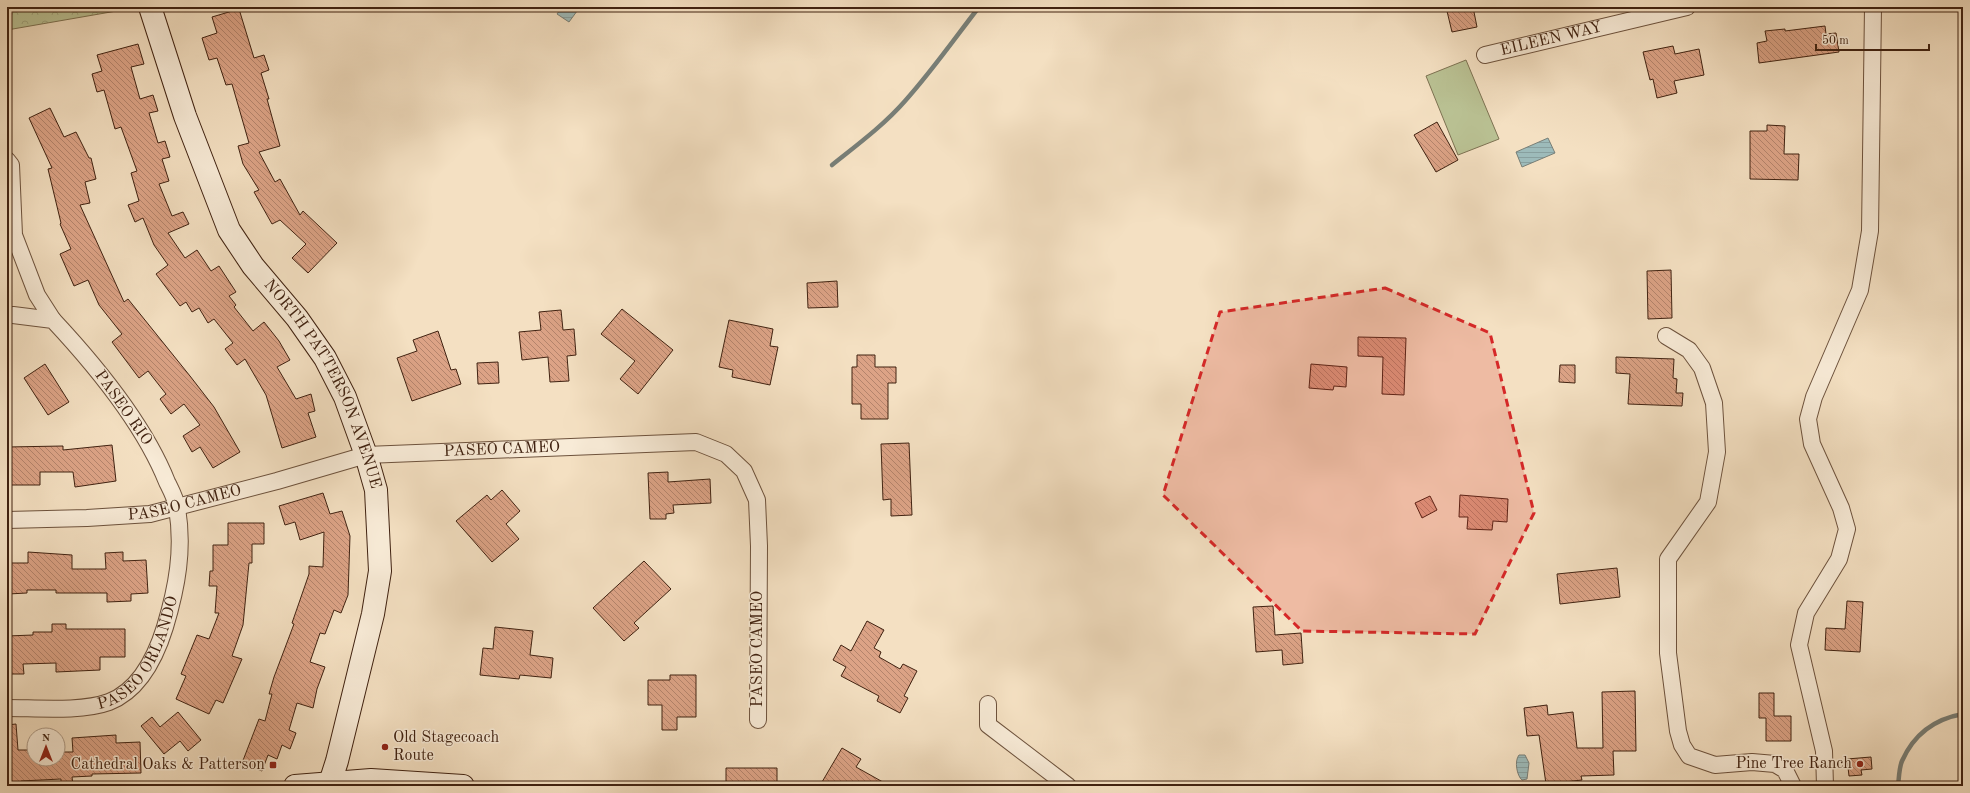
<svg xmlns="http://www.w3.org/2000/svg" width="1970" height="793" viewBox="0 0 1970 793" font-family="'Old Standard TT',serif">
<defs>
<pattern id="forest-crowns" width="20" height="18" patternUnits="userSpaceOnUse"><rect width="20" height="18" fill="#bac294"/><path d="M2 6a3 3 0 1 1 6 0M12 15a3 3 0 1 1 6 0" fill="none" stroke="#a1a67f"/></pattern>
<pattern id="water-rules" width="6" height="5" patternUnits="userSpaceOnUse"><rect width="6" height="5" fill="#9dbbba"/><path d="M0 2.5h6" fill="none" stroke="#88a09f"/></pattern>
<pattern id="building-back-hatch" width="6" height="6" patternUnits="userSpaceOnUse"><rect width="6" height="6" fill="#dca386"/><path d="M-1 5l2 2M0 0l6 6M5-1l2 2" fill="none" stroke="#b4846c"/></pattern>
</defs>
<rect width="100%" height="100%" fill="#f4e0c2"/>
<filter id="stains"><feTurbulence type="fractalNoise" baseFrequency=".005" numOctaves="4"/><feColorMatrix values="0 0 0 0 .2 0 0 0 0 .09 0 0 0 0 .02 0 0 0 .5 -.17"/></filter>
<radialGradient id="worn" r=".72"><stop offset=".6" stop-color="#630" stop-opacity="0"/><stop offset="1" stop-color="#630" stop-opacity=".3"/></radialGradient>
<path fill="#bac294" stroke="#7d7252" d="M1466 60 1499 139 1458 155 1426 76Z"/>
<path fill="url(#forest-crowns)" stroke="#7d7252" d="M7 7H127L128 9 7 30Z"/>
<g fill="url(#water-rules)" stroke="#787e76">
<path d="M562 7H580L569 22 557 14Z"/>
<path d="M1548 138 1555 153 1522 167 1516 152Z"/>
<path d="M1519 755H1525L1529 763 1527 779 1522 780C1517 776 1514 761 1519 755Z"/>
</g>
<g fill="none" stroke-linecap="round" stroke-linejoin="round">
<g stroke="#787e76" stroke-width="4.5">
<path d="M832 165C857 145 884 125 905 101 932 71 955 38 979 7"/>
<path d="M1898 786C1899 778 1899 768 1902 761 1914 734 1934 719 1963 714"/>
</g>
</g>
<g fill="url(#building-back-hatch)" stroke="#402211">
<path d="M1446 7H1473L1477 27 1452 32Z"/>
<path d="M239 9 254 58 264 55 269 70 261 73 269 99H267L280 146 259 152 275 182 280 179 300 215 303 211 337 243 308 273 292 258 306 244 280 220 272 224 254 192 259 190 243 164 238 146 249 143 232 84 226 85 217 58 209 60 202 38 217 33 212 17Z"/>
<path d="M1825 26 1826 34 1836 33 1839 52 1759 63 1757 43 1767 41 1765 31 1785 29V31Z"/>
<path d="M138 44 144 64 131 67 140 99 153 95 158 111 149 113 158 143 165 141 170 157 162 159 169 181 159 184 172 216 183 212 189 224 168 233 185 258 197 250 211 271 219 266 236 292 229 296 236 305 234 307 253 331 264 322 279 341 290 360 277 367 296 399 311 394 315 411 308 413 316 437 282 448 266 395 245 359 237 365 225 349 233 343 214 319 208 323 199 308 192 312 186 302 180 306 156 274 168 265 154 245 143 218 135 222 128 205 139 201 131 173 137 171 121 127 115 129 104 90 97 92 92 74 102 71 97 55Z"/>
<path d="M1673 46 1675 54 1699 49 1704 75 1674 81 1677 93 1657 98 1653 79 1650 80 1643 52Z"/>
<path d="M50 108 64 137 76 132 89 158H91L96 179 85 182 90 203 80 205 124 302 128 299 190 376 214 407 240 452 213 468 200 447 192 452 183 436 200 425 184 404 171 414 160 399 166 394 148 371 139 378 112 342 122 334 99 305 88 280 74 286 60 254 71 249 60 224 61 223 48 169 52 168 29 118Z"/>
<path d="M1437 122 1458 160 1436 172 1414 135Z"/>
<path d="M1767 125 1785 126 1784 154H1799L1798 180 1750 179V131H1767Z"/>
<path d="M1671 270 1672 318 1648 319 1647 271Z"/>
<path d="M837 281 838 307 808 308 807 283Z"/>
<path d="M622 309 673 350 638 394 620 379 635 361 601 334Z"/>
<path d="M561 310 563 330 574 329 576 355 567 356 569 381 550 382 548 357 522 360 519 332 541 330 539 312Z"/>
<path d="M729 320 773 329 770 346 778 347 770 385 732 377 733 370 719 367Z"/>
<path d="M438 331 451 370 456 369 461 384 412 401 397 358 417 351 413 340Z"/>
<path d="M1358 337 1406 338 1404 395 1382 394 1383 357 1358 356Z"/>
<path d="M857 355H875V367H896V383H888V419H861V404H852V367H857Z"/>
<path d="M1616 357 1674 359 1673 378 1677 379 1676 393H1683L1682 406 1628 404 1630 374 1616 373Z"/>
<path d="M498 362 499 383 478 384 477 363Z"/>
<path d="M45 364 69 402 48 415 24 378Z"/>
<path d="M1311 364 1347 367 1346 387 1334 386 1333 390 1309 388Z"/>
<path d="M1560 365H1575V383L1559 382Z"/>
<path d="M909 443 912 515 891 516V499L883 500 881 444Z"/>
<path d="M112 445 116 481 75 487 73 472H40V485H7V447L63 446V450Z"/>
<path d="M668 472V482L710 479 711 503 673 505 674 513 666 514V519H650L648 473Z"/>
<path d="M502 490 520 511 506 524 519 539 492 562 456 521 487 495 491 500Z"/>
<path d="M323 493 330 514 342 511 350 536 348 595 341 613 334 610 325 634 320 633 310 662 325 667 317 689 313 708 297 703 289 730 296 733 290 749 282 745 277 759 268 755 262 771 242 763 259 719 265 721 272 694H269L274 677 294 624 292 623 309 574V566L323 567 324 532 300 540 295 522 285 525 279 506Z"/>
<path d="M1460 495 1508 499 1507 522 1493 521 1492 530 1467 529 1468 517H1459Z"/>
<path d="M1430 496 1437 510 1422 518 1415 503Z"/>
<path d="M228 523H264V544H252V563H249L243 625 232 656 242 659 223 703 216 700 209 714 176 699 186 676 181 674 197 635 209 639 219 613H215L217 586H209L210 571H213V545H228Z"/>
<path d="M28 552 72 555V569H106L105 553 123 552V561L146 560 148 593 131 594V601L107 602V593H56V590H27V593L8 594 7 563H28Z"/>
<path d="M644 561 671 589 634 623 639 628 624 641 593 608Z"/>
<path d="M1617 568 1620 597 1560 604 1557 574Z"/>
<path d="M1847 601 1863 602 1860 652 1825 650 1826 628 1845 629Z"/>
<path d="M1273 606 1275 635 1301 633 1303 663 1283 665 1282 650 1256 652 1253 607Z"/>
<path d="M867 621 884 630 874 648 881 652 879 657 900 669 903 664 917 671 904 696 908 698 900 713 877 701 879 696 841 676 846 667 833 660 841 645 851 651Z"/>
<path d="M52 624H66V629H125V657H100V670L56 672V663L23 664 24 674H9V660H7V636L33 635V632H52Z"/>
<path d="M495 627 533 631 530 655 553 658 551 678 520 675 519 679 480 675 483 648 493 649Z"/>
<path d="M670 675H696V717H677V730H662V705H648V680H670Z"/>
<path d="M1635 691 1636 751H1613L1614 775 1581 776 1582 780 1546 784 1539 735 1527 736 1524 708 1547 705 1548 715 1573 712 1577 748H1603L1602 692Z"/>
<path d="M1759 693H1774V716H1791V741H1766V718H1759Z"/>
<path d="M178 712 201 740 188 751 180 741 164 754 141 726 152 717 160 727Z"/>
<path d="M16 724 18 750H34V759H58V752H73L72 738 116 735V743L140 742 141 773 92 774V776L72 777 73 785 61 786V779L21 781 22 786H7V725Z"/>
<path d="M842 748 861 759 856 767 890 786H830L822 782Z"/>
<path d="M1871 757 1872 769 1861 770 1862 775 1849 776 1847 759Z"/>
<path d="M726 768H777V783H769V786H726Z"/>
</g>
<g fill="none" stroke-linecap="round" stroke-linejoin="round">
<g stroke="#6d523d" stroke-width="18">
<g id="street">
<path id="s1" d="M1485 55 1687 7"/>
<path d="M7 160 11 165 14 235 37 295 53 320"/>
<path d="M1666 336 1689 350 1702 368 1714 403 1717 452 1708 502 1668 559V653L1678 731 1682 745 1689 756 1715 765 1752 762 1775 764 1785 770 1793 786"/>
<path id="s2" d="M7 520 87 518 150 514 277 481 366 455 696 442 726 454 744 471 757 500 759 546 758 720"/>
<path d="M988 704V725L1068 786"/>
<path id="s3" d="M7 708C37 708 82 712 109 702 140 690 156 656 165 627 177 587 184 549 177 508 176 499 171 490 167 482 144 424 96 366 53 320L13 315"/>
<path d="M1825 786 1824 751 1799 645 1806 613 1839 559 1847 529 1841 508 1812 444 1808 419 1814 397 1860 290 1870 231 1873 7"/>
</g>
</g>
<g stroke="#402211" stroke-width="24">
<g id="secondary">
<path id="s4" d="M150 7 185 116 229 230 253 266 297 318 325 358 345 397 366 455 376 490 380 571 373 614 337 761 329 786"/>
<path d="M295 786 371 780 463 786"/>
</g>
</g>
<use href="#street" stroke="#f8ebd7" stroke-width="16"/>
<use href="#secondary" stroke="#f8ebd7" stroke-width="22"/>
</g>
<path fill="#d62828" fill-opacity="0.2" stroke="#d62828" stroke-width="3" stroke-dasharray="8 5" stroke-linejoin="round" d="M1385 288 1490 333 1534 513 1475 634 1302 631 1163 495 1220 312Z"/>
<g fill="#8f2418" stroke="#f8ebd7" stroke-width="1.5">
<circle cx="385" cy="747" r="4"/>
<circle cx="1860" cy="764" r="4"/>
<rect x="269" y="761" width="8" height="8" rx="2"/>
</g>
<g text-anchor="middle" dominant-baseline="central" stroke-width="3" stroke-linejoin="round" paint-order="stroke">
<g font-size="16" fill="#402211" stroke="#f8ebd7">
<text stroke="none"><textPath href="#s1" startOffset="68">EILEEN WAY</textPath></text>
<text stroke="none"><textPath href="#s4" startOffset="419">NORTH PATTERSON AVENUE</textPath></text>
<text transform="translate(123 408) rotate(55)">PASEO RIO</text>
<text stroke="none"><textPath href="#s2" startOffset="503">PASEO CAMEO</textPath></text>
<text stroke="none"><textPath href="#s2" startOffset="179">PASEO CAMEO</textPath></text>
<text stroke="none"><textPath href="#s3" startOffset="161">PASEO ORLANDO</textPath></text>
<text transform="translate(758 649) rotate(-90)">PASEO CAMEO</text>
</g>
<g font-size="16" fill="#402211" stroke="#f8ebd7" text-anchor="end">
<text x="393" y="738" text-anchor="start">Old Stagecoach<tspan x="393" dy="18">Route</tspan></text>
<text x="1852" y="764">Pine Tree Ranch</text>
<text x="265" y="765">Cathedral Oaks &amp; Patterson</text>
</g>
</g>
<rect width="1970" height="793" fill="none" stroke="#f4e0c2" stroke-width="24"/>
<rect x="8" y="8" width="1954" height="777" fill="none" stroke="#402211" stroke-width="2"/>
<rect x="12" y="12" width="1946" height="769" fill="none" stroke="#402211"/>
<g transform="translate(46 747)"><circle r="19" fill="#f8ebd7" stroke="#ae9b88"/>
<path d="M0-3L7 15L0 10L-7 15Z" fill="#8f2418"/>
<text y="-6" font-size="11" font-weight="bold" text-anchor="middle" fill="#402211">N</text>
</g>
<path d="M1816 44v6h113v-6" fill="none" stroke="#402211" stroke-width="2"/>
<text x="1822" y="44" font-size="12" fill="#402211" stroke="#f8ebd7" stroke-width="3" paint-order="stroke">50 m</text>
<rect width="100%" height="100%" filter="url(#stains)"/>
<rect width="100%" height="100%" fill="url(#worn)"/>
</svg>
